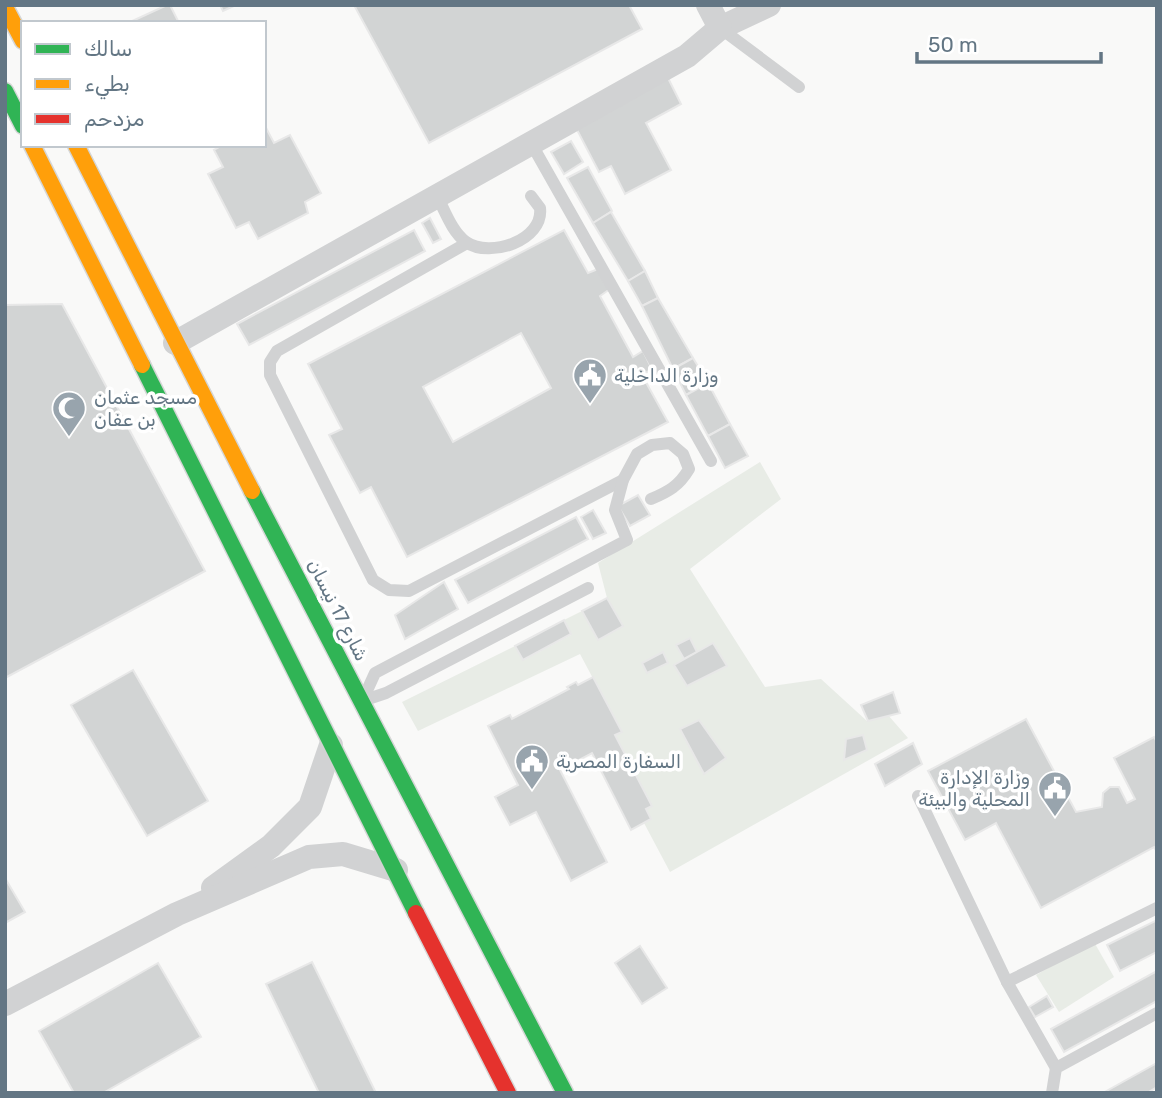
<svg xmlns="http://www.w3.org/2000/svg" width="1162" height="1098" viewBox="0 0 1162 1098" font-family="Rubik,Vazirmatn,sans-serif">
<rect width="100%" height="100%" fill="#f9f9f8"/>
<g fill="#e8ece6">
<path d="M760 462 781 499 690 569 765 687 821 679 867 721 888 715 908 738 670 872 644 823 651 819 646 809 652 806 615 735 621 731 580 654 418 731 402 702 515 646 524 660 571 635 564 620 582 611 598 639 623 626 607 598 598 563Z"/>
<path d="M1094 942 1114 977 1059 1012 1036 975Z"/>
</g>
<g fill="#d2d4d4" stroke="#e8e8e8" stroke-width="2" fill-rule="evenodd">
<path d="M167 5H170L179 23H128Z"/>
<path d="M220 5H236L223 11Z"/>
<path d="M354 5H629L642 29 429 143Z"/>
<path d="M667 76 681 104 646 123 671 170 625 194 611 166 599 172 574 124Z"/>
<path d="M264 124 274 143 290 135 321 193 305 202 308 213 258 239 249 222 236 228 208 174 223 167 214 150 223 145H264Z"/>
<path d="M571 141 583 162 564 174 551 152Z"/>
<path d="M588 167 612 211 593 223 567 178Z"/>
<path d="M611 212 645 271 628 281 593 223Z"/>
<path d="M430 218 441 239 433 243 422 223Z"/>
<path d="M414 230 425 251 249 345 237 324Z"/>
<path d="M564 230 588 273 598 269 610 289 600 296 633 357 643 351 652 369 642 375 668 422 407 557 371 487 360 493 329 435 342 429 308 364ZM521 333 551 388 453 442 423 387Z"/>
<path d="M645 271 658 298 642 306 628 281Z"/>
<path d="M658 298 693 358 673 369 642 306Z"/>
<path d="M62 304 205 571 5 678V305Z"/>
<path d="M693 358 708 383 686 395 673 369Z"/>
<path d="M708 383 730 424 708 436 686 395Z"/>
<path d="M730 424 748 456 725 468 708 436Z"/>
<path d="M638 495 650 515 630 526 618 506Z"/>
<path d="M593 510 606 533 593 539 581 517Z"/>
<path d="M576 517 588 539 468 603 455 580Z"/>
<path d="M444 582 458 609 405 639 395 615Z"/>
<path d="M607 598 623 626 598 640 582 611Z"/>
<path d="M564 620 571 634 523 660 515 646Z"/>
<path d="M690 638 697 652 684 659 676 645Z"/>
<path d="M713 643 727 666 687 686 674 665Z"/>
<path d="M663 652 668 663 647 673 642 663Z"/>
<path d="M133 670 208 801 147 836 71 705Z"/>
<path d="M593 677 622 732 615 735 652 806 646 809 651 819 631 830 592 753 560 770 607 862 571 881 536 812 510 825 495 797 518 785 488 726 510 715 512 719 569 689 567 687 576 682 578 685Z"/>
<path d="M893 692 900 713 868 721 861 705Z"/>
<path d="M1026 719 1076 812 1102 807 1103 793 1110 787H1119L1127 803 1135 799 1114 758 1154 737 1157 742V852L1154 847 1041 908 996 823 965 840 928 771Z"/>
<path d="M699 720 726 758 704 774 680 729Z"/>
<path d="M863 735 867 750 844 760 846 739Z"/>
<path d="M913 743 922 764 885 786 875 764Z"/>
<path d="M5 878 25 912 5 923Z"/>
<path d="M1157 920V952L1120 971 1107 945Z"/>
<path d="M640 946 667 988 642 1004 615 963Z"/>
<path d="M312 962 376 1093H319L266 984Z"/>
<path d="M158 963 201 1037 103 1093H74L39 1031Z"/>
<path d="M1157 971V1001L1064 1052 1051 1029Z"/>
<path d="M1047 996 1053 1007 1035 1017 1029 1007Z"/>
<path d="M1157 1063V1087L1147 1093H1103Z"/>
</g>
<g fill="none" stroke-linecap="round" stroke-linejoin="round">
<g stroke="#d5d6d6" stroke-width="19">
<g id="fast">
<path d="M5 91 23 126"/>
<path d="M142 365 416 913"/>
<path d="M252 491 565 1093"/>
</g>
</g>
<g stroke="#d5d6d6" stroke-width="19">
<g id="slow">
<path d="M5 7 23 41"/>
<path d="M32 145 142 365"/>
<path d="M76 145 252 491"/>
</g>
</g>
<g stroke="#d5d6d6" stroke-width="19">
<path id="jam" d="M416 913 508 1093"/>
</g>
<g stroke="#d1d2d3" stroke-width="12">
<path d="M720 28 799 87"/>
<path d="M531 143 711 461"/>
<path d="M437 196C445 211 452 232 466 242 490 259 544 240 540 208L531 196"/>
<path d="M467 243 277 351 270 362V375L373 580 389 590 409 591 623 480"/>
<path d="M365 695 375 673 627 540 615 510 623 480 637 454 652 445 670 443 683 454 689 469C679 486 668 492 651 499"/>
<path d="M365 700 386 693 588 588"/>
<path d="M918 796 1007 982 1056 1068"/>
<path d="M1007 982 1157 908"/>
<path d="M1052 1093 1056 1068 1157 1013"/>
</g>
<g stroke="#d1d2d3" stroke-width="24">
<path d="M720 28 769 5"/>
<path d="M175 343 687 56 720 28 708 5"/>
<path d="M213 888 271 846 310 807 331 745"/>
<path d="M5 1004 177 914 309 857 343 854 396 870"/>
</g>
<use href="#fast" stroke="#30b455" stroke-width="16"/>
<use href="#slow" stroke="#ff9f0a" stroke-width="16"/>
<use href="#jam" stroke="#e5322d" stroke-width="16"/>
</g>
<defs>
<g id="civic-pin" transform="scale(1.75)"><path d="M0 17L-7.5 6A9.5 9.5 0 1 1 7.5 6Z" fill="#98a4ad" stroke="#fff"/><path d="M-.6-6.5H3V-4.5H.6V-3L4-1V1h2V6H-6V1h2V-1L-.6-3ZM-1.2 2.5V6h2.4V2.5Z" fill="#fff"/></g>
<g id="mosque-pin" transform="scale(1.75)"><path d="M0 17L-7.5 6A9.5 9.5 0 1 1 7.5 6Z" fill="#98a4ad" stroke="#fff"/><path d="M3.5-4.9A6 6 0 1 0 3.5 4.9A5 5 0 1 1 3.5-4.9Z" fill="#fff"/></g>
</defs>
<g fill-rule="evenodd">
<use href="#civic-pin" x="590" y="375"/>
<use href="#mosque-pin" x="69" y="408"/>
<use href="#civic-pin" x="532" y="761"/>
<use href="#civic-pin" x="1055" y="788"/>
</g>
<g text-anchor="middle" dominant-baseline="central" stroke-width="7" stroke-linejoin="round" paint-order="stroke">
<g font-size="19" fill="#637684" stroke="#fff" text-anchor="start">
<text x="614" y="375">وزارة الداخلية</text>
<text x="94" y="397">مسجد عثمان<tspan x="94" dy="22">بن عفان</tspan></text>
<text x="556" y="761">السفارة المصرية</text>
<text x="1030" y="777" text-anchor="end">وزارة الإدارة<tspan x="1030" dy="22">المحلية والبيئة</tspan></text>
</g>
<g font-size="19" fill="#637684" stroke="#fff">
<text transform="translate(338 610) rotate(63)">شارع 17 نيسان</text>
</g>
</g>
<rect width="1162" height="1098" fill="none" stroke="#637684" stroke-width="14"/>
<rect x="21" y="21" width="245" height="126" fill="#ffffff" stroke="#c1c8ce" stroke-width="2"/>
<rect x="35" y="44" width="35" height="10" fill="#30b455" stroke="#c1c8ce" stroke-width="2"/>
<text x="84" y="56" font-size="21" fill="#637684">سالك</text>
<rect x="35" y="79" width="35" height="10" fill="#ff9f0a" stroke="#c1c8ce" stroke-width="2"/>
<text x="84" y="91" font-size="21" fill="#637684">بطيء</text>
<rect x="35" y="114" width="35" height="10" fill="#e5322d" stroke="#c1c8ce" stroke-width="2"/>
<text x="84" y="126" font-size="21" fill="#637684">مزدحم</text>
<path d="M917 52v10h184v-10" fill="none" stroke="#637684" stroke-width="3.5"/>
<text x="928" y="52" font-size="21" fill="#637684" stroke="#ffffff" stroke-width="5" paint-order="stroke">50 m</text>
</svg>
